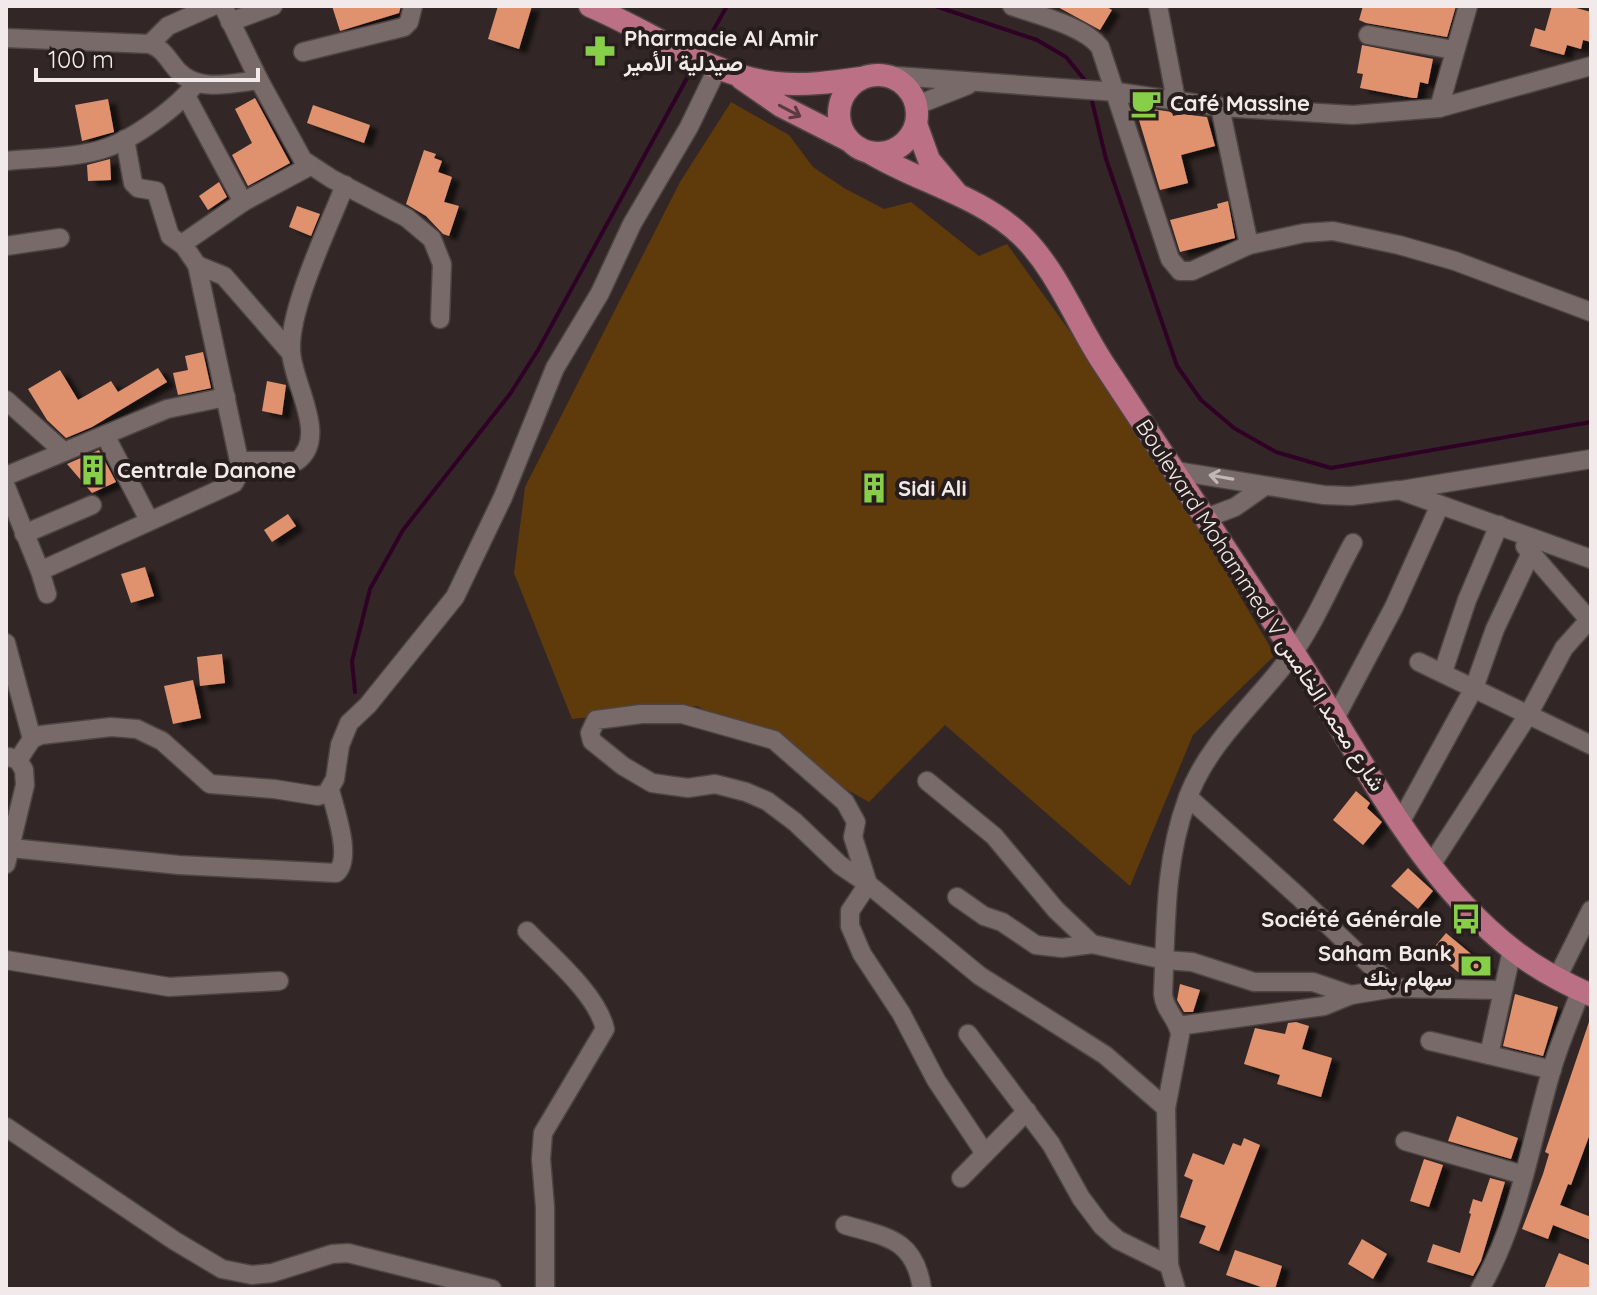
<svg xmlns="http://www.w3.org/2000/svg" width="1597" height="1295" viewBox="0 0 1597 1295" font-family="Quicksand,Vazirmatn,sans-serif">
<defs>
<filter id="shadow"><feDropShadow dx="8" dy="4.5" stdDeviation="2" flood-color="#0009"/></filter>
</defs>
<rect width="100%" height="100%" fill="#322726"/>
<path fill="#5f3a0b" d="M731 102 789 135 813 167 844 188 884 209 911 202 979 256 1007 244 1143 433 1275 655 1193 735 1130 886 945 725 869 802 697 706 572 719 514 573 525 487 680 182Z"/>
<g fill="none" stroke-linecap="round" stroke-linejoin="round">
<g stroke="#2f0225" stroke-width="4">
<path d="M935 6 1037 40 1066 57 1088 84"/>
<path d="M701 52 727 6"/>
<path d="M1091 97 1106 159 1177 366 1201 400 1234 428 1276 452 1331 468 1591 422"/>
<path d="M355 692 352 661 370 589 403 530 510 394 538 350 693 67"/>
</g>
</g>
<g fill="#e0926e" filter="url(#shadow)">
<path d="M332 6H401L399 13 340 31Z"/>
<path d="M498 6H532L519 49 488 39Z"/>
<path d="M1056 6H1105L1112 10 1100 30Z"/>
<path d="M1363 6H1456L1447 37 1366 23 1359 20Z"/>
<path d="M1552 6H1569L1591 12V42L1583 40 1581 49 1567 45 1564 55 1530 46 1535 28 1545 31Z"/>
<path d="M1362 45 1433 59 1428 84 1420 82 1417 98H1413L1360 88 1363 74 1357 73Z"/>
<path d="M255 98 290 163 248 186 232 155 252 143 235 109Z"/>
<path d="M108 99 114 132 82 141 75 105Z"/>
<path d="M313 105 370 125 364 143 307 123Z"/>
<path d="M1145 108 1172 112 1173 116 1182 114 1207 117 1215 146 1181 155 1188 183 1160 190 1136 110Z"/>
<path d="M424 150 436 154 434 158 442 161 438 172 452 177 444 202 459 206 449 236 443 234 426 216 406 204Z"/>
<path d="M110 159 111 180 88 181 87 165Z"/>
<path d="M219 182 227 197 208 210 199 196Z"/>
<path d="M1228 201 1235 238 1180 252 1170 220 1218 208 1217 204Z"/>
<path d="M297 206 320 214 311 236 289 227Z"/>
<path d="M203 352 211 388 178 395 173 373 188 370 185 356Z"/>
<path d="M158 368 167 382 92 427 66 438 47 420 28 389 60 370 78 400 111 381 118 392Z"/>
<path d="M267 381 286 385 282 415 262 411Z"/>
<path d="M99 450 116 482 92 493 67 464Z"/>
<path d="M288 514 296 526 272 542 264 530Z"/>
<path d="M145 567 154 596 131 603 121 574Z"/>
<path d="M222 654 225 683 200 686 197 657Z"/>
<path d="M193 680 201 718 173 724 164 686Z"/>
<path d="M1356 791 1370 803 1367 808 1382 822 1363 845 1333 820Z"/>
<path d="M1408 868 1433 891 1418 909 1391 886Z"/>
<path d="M1446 933 1488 968 1480 978 1464 977 1432 950Z"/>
<path d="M1180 984 1200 990 1193 1012H1184L1177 1000Z"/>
<path d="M1515 994 1558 1007 1543 1056 1503 1046Z"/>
<path d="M1590 1019 1591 1131 1571 1185 1568 1184 1560 1205 1591 1217V1240L1553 1225 1548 1239 1522 1229 1543 1174 1549 1154 1545 1152Z"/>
<path d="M1296 1022 1309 1026 1302 1049 1332 1058 1321 1097 1277 1084 1280 1075 1244 1064 1255 1028 1285 1034 1288 1023Z"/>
<path d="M1457 1116 1518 1138 1511 1159 1448 1141Z"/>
<path d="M1244 1138 1260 1145 1219 1251 1199 1243 1206 1226 1180 1217 1193 1180 1184 1176 1193 1153 1224 1165 1233 1143 1241 1146Z"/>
<path d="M1424 1159 1443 1165 1429 1207 1410 1201Z"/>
<path d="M1490 1178 1505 1182 1481 1261 1473 1276 1427 1262 1433 1244 1460 1253 1471 1214 1469 1213 1473 1199 1482 1202Z"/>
<path d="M1362 1239 1387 1254 1373 1279 1348 1264Z"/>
<path d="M1235 1250 1282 1266 1275 1289H1267L1226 1275Z"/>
<path d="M1559 1253 1591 1266V1289H1544Z"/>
</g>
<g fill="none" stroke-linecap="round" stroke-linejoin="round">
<g stroke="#4e4444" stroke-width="21">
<g id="minor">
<path d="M223 6 259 80 303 160 332 179 407 218 432 239 442 264 440 319"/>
<path d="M1012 6C1037 15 1084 26 1100 47L1170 259 1180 271H1192L1249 245 1304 233 1333 231 1399 245 1455 261 1591 312"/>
<path d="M1158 6 1176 100"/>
<path d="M230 22 273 6"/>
<path d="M1368 35 1454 50"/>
<path d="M6 38 150 44C164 49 168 60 178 71 199 93 232 83 259 80"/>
<path d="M150 44 168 26 213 6"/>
<path d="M303 52 404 27 409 22 413 6"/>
<path d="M882 75 1117 92 1220 107 1353 115 1439 108 1591 66"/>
<path d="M186 96 243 202"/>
<path d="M917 105 968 85"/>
<path d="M1220 107 1249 245"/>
<path d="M1439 108 1468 6"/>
<path d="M6 161C35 158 79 158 106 148 134 139 179 106 196 83"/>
<path d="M182 244 243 202 310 166"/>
<path d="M6 246 60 238"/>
<path d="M197 265 224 276 290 352"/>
<path d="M6 400 64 452"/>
<path d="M105 435 149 520"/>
<path d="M240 461H297C330 437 291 381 291 350 289 308 329 226 345 185"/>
<path d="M1176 471 1324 495 1351 496 1399 490 1591 559"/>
<path d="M6 476 167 409 226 397"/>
<path d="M6 487 40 571 47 594"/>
<path d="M1402 490 1591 459"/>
<path d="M1206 518 1235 507 1265 486"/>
<path d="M24 534 92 505"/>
<path d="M1525 546 1591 622"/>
<path d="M40 571 234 483 241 470 197 265 184 246 170 236 156 191 138 188 133 183 125 139"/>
<path d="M6 643 32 739"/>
<path d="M1419 662 1591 745"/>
<path d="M1443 672 1467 600 1499 525"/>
<path d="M1334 720 1394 607 1440 505"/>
<path d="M18 760 32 739 41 735 111 727 137 729 162 741 210 784 274 789 318 796 327 793 335 779 340 745 349 723 368 705 455 597 503 497 555 368 600 293 632 224 689 127 718 67"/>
<path d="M927 781 994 836 1056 910 1092 944"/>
<path d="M1188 797 1299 897 1394 988"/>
<path d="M1401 821 1474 688 1495 629 1531 553"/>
<path d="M11 848 179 865 336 873C353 859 335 810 330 790"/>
<path d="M6 864 25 785 24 770 18 760 9 757"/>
<path d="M1431 865 1528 715 1564 648 1589 620"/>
<path d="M868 884 853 837 856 822 845 802 774 740 682 714H641L596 720 590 733 592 741 623 766 652 783 688 788 715 784 746 792 767 801 795 822 840 865 868 884 980 976 1105 1055 1166 1108"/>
<path d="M868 884 850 911V926L862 954 901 1013 936 1080 984 1152"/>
<path d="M957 897 984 916 1002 922 1036 945 1062 948 1092 944 1165 960 1192 962 1254 982H1313L1351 995"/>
<path d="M527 931C551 956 597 994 605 1029L543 1133 541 1159 545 1207V1289"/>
<path d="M6 960 169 987 279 981"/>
<path d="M1557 978 1591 910"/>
<path d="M1178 1026 1324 1006 1351 995 1394 988 1502 990"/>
<path d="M968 1034 1051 1144 1081 1198 1102 1226 1118 1240 1169 1265"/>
<path d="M1430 1041 1552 1070"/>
<path d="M1489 1055 1512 950"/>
<path d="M6 1127 175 1241 222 1269 252 1275 272 1273 332 1254 348 1253 492 1289"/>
<path d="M1405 1141 1524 1175"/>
<path d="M961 1178 1027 1111"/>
<path d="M845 1225C887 1237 915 1239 922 1289"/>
<path d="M1176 1289 1169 1265 1166 1108 1180 1035C1179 1020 1164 1010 1163 994 1166 928 1164 862 1187 800 1207 743 1256 703 1291 656 1315 623 1333 579 1353 543"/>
<path d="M1480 1289C1519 1223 1530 1144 1551 1072 1559 1044 1571 1017 1581 990"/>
</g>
</g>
<g stroke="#4e4444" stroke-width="25">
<g id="major">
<path d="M590 6C650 31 710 76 776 83 804 86 833 82 861 78"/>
<circle cx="878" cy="114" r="39"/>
<path d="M742 79 781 106 848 140"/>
<path d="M916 124 929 160 955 191"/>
<path d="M869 152C918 182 979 195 1022 236 1057 270 1076 322 1103 363 1166 458 1229 554 1292 650 1359 751 1415 874 1513 950 1536 968 1564 983 1591 995"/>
</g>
</g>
<use href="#minor" stroke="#786a69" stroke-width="18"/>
<use href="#major" stroke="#bc7086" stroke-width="22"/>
</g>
<defs><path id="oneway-shaft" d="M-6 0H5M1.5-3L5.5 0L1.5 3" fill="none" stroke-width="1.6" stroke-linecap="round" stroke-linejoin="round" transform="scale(2)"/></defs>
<use stroke="#5c3a42" href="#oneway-shaft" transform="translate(790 111) rotate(28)"/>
<use stroke="#c1b7b6" href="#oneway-shaft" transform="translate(1221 477) rotate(-170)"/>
<defs>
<g id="pharmacy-bare" transform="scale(2.4)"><path d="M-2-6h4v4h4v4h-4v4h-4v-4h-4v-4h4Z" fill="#88cf49" stroke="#281d1d" stroke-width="2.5" paint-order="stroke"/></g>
<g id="cafe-bare" transform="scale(2.4)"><path d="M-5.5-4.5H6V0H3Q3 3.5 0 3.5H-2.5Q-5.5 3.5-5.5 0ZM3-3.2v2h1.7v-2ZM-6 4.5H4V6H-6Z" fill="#88cf49" stroke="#281d1d" stroke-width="2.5" paint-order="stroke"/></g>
<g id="building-bare" transform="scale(2.4)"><path d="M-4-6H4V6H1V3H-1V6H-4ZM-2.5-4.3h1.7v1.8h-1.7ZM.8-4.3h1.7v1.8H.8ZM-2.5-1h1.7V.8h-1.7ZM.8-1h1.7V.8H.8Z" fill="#88cf49" stroke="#281d1d" stroke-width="2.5" paint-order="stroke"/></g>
<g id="bus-bare" transform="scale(2.4)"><path d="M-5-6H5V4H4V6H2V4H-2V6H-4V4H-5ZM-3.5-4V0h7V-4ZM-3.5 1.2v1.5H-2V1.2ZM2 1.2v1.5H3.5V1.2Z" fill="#88cf49" stroke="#281d1d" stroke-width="2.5" paint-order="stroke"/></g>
<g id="bank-bare" transform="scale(2.4)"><path d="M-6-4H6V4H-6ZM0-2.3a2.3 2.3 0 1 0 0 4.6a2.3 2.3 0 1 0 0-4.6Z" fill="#88cf49" stroke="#281d1d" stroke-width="2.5" paint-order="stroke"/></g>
</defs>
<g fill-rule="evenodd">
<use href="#pharmacy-bare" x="600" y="51"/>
<use href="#cafe-bare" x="1146" y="103"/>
<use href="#building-bare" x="93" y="470"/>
<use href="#building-bare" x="874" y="488"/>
<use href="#bus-bare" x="1466" y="919"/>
<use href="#bank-bare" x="1476" y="966"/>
</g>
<g text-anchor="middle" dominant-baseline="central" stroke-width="8" stroke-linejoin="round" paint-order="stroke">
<g font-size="22" font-weight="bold" fill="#f2eaea" stroke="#281d1d" text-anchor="start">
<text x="624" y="38">Pharmacie Al Amir<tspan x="624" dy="25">صيدلية الأمير</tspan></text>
<text x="1170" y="103">Café Massine</text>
<text x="117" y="470">Centrale Danone</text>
<text x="898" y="488">Sidi Ali</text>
<text x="1442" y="919" text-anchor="end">Société Générale</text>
<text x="1452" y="953" text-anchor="end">Saham Bank<tspan x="1452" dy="25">سهام بنك</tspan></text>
</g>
<g font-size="22" fill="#f2eaea" stroke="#281d1d">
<text transform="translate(1261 605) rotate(57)">Boulevard Mohammed V شارع محمد الخامس</text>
</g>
</g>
<rect width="1597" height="1295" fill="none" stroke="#f2eaea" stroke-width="16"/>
<path d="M36 68v12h222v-12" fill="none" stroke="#f2eaea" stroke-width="4"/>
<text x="48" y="68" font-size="24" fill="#f2eaea" stroke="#281d1d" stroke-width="6" paint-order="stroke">100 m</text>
</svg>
